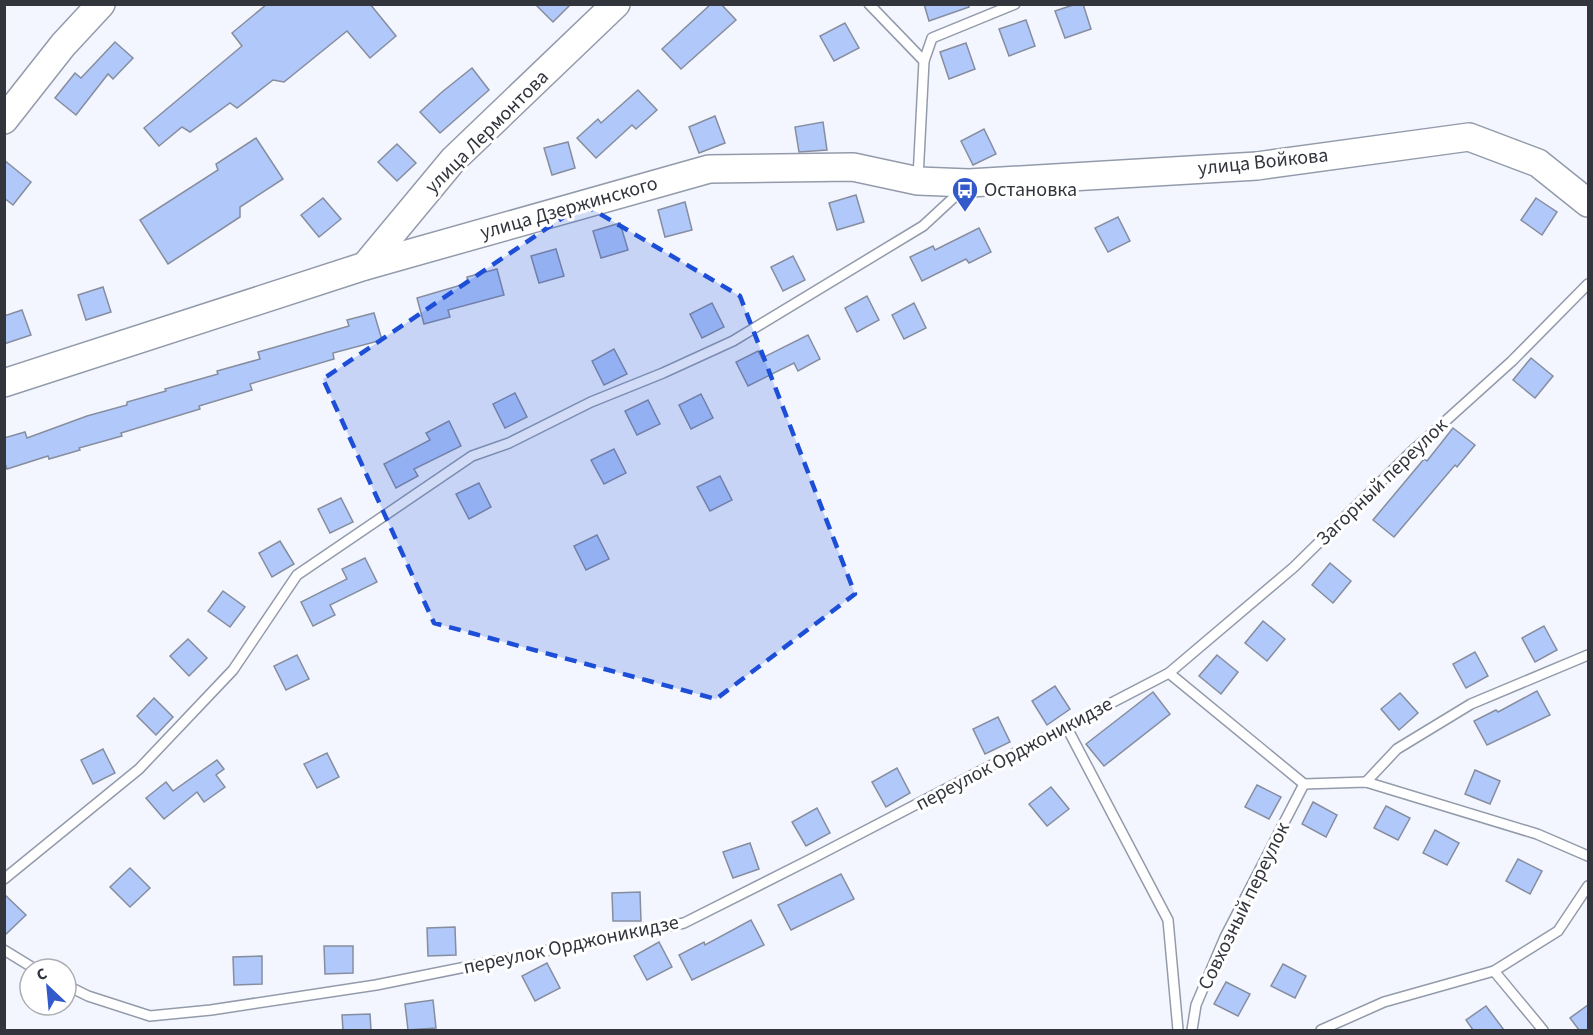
<svg xmlns="http://www.w3.org/2000/svg" width="1593" height="1035" viewBox="0 0 1593 1035" font-family="'Source Sans 3',sans-serif">
<rect width="100%" height="100%" fill="#f3f6fe"/>
<g fill="#b1c8fb" stroke="#868d9e" stroke-width="1.5">
<path d="M267 4H370L396 36 370 58 347 31 284 82 273 80 237 108 230 103 190 132 182 127 159 146 144 128 242 46 232 33Z"/>
<path d="M535 4H571L553 22Z"/>
<path d="M711 4H721L736 20 681 69 662 49Z"/>
<path d="M924 4H968L969 7 929 21Z"/>
<path d="M1076 4H1083L1091 29 1065 38 1055 11Z"/>
<path d="M1026 20 1035 46 1009 56 999 29Z"/>
<path d="M845 23 859 48 834 61 820 36Z"/>
<path d="M115 42 133 58 113 79 108 74 76 115 55 98 75 73 81 78Z"/>
<path d="M966 43 975 69 949 79 940 52Z"/>
<path d="M472 68 489 90 440 133 420 112 442 92Z"/>
<path d="M638 90 657 110 636 129 632 125 596 158 577 138 598 119 601 123Z"/>
<path d="M715 116 725 143 699 153 689 127Z"/>
<path d="M823 122 827 150 799 152 795 127Z"/>
<path d="M984 129 996 154 973 165 961 141Z"/>
<path d="M256 138 283 179 240 207V217L168 264 140 220 218 170 216 164Z"/>
<path d="M568 142 575 168 552 175 544 148Z"/>
<path d="M397 144 416 163 397 181 378 162Z"/>
<path d="M4 160 31 182 13 205 4 198Z"/>
<path d="M856 195 864 222 837 230 829 203Z"/>
<path d="M323 198 341 219 319 237 301 215Z"/>
<path d="M1536 198 1557 212 1542 235 1521 220Z"/>
<path d="M685 202 692 230 665 237 658 210Z"/>
<path d="M1118 217 1130 241 1108 252 1095 228Z"/>
<path d="M620 223 628 250 601 258 593 231Z"/>
<path d="M979 228 991 252 969 263 966 259 922 281 910 257 933 246 935 250Z"/>
<path d="M556 249 564 276 539 283 531 256Z"/>
<path d="M793 256 805 280 783 291 771 267Z"/>
<path d="M497 269 504 295 448 310 450 317 424 324 417 298 468 283 467 277Z"/>
<path d="M103 287 111 312 86 320 78 295Z"/>
<path d="M867 296 879 320 857 332 845 308Z"/>
<path d="M712 303 724 327 702 338 690 314Z"/>
<path d="M914 303 926 328 904 339 892 315Z"/>
<path d="M22 310 31 335 4 344V316Z"/>
<path d="M374 313 382 340 333 353 334 359 250 384 252 390 199 406 200 409 121 433 122 436 79 448 80 450 49 459 48 456 7 469 4 461V438L25 432 27 438 87 416 127 405V402L166 391 165 389 218 374 217 371 260 359 258 352 349 326 347 320Z"/>
<path d="M808 335 820 359 798 371 794 363 748 386 736 362 758 351 762 358Z"/>
<path d="M614 349 627 374 604 385 592 361Z"/>
<path d="M1531 358 1553 376 1535 398 1513 380Z"/>
<path d="M515 393 527 417 505 428 493 404Z"/>
<path d="M701 394 713 418 691 429 679 405Z"/>
<path d="M648 400 660 424 637 435 625 411Z"/>
<path d="M449 421 461 446 414 469 418 476 396 488 384 464 430 440 426 433Z"/>
<path d="M1453 428 1475 445 1457 467 1455 465 1394 537 1373 520 1424 459 1427 461Z"/>
<path d="M614 449 626 473 604 484 591 460Z"/>
<path d="M720 476 732 500 710 511 697 487Z"/>
<path d="M479 483 491 507 469 519 456 494Z"/>
<path d="M341 498 353 522 330 533 318 509Z"/>
<path d="M597 535 609 559 586 570 574 546Z"/>
<path d="M280 541 294 564 272 577 259 553Z"/>
<path d="M365 558 377 582 330 605 335 615 313 626 301 602 347 579 342 569Z"/>
<path d="M1330 563 1351 581 1333 603 1312 585Z"/>
<path d="M223 591 245 607 230 627 208 611Z"/>
<path d="M1263 621 1285 639 1267 661 1245 643Z"/>
<path d="M1544 626 1557 650 1535 662 1522 638Z"/>
<path d="M188 639 207 658 189 676 170 656Z"/>
<path d="M1475 652 1488 676 1466 688 1453 664Z"/>
<path d="M297 655 309 679 286 690 274 666Z"/>
<path d="M1217 655 1238 672 1221 694 1199 676Z"/>
<path d="M1055 686 1070 709 1047 725 1032 701Z"/>
<path d="M1537 691 1550 715 1487 745 1474 721 1496 710 1498 712Z"/>
<path d="M1153 692 1170 714 1104 766 1086 744Z"/>
<path d="M1400 693 1418 713 1399 730 1381 709Z"/>
<path d="M154 698 173 717 156 735 137 716Z"/>
<path d="M998 717 1010 742 985 754 973 729Z"/>
<path d="M103 749 115 773 93 784 81 760Z"/>
<path d="M327 753 339 777 317 788 304 764Z"/>
<path d="M217 760 224 769 216 775 225 787 204 802 197 792 164 819 146 798 166 782 173 791Z"/>
<path d="M897 768 910 793 886 807 872 782Z"/>
<path d="M1475 770 1500 781 1490 804 1465 794Z"/>
<path d="M1257 785 1281 797 1269 819 1245 807Z"/>
<path d="M1051 787 1069 809 1047 826 1029 804Z"/>
<path d="M1313 802 1337 815 1326 837 1302 824Z"/>
<path d="M1386 806 1410 818 1398 840 1374 828Z"/>
<path d="M817 808 830 833 806 846 792 822Z"/>
<path d="M1435 830 1459 843 1447 865 1423 853Z"/>
<path d="M750 843 759 869 733 878 723 852Z"/>
<path d="M1518 859 1542 871 1530 894 1506 881Z"/>
<path d="M130 868 150 888 130 907 110 887Z"/>
<path d="M841 874 854 899 791 930 778 905Z"/>
<path d="M640 892 641 921H613L612 893Z"/>
<path d="M4 894 26 915 4 936Z"/>
<path d="M751 920 764 945 692 980 679 955 704 942 705 945Z"/>
<path d="M455 927 456 955 428 956 427 928Z"/>
<path d="M659 942 672 967 647 980 634 956Z"/>
<path d="M324 946H353V973L325 974Z"/>
<path d="M262 956V984L234 985 233 957Z"/>
<path d="M547 963 560 988 535 1001 522 976Z"/>
<path d="M1283 964 1306 976 1295 998 1271 986Z"/>
<path d="M1226 982 1250 994 1238 1016 1214 1004Z"/>
<path d="M433 1000 436 1028 408 1030 405 1004Z"/>
<path d="M1588 1005V1030H1579L1570 1018Z"/>
<path d="M1486 1006 1504 1030H1473L1466 1020Z"/>
<path d="M370 1014 371 1030H343L342 1015Z"/>
</g>
<g fill="none" stroke-linecap="round" stroke-linejoin="round">
<g stroke="#939bab" stroke-width="12">
<g id="lane">
<path d="M869 4 924 61"/>
<path d="M918 178 924 61 932 38 1015 4"/>
<path d="M1169 673 1304 784 1366 782 1537 834 1588 856"/>
<path d="M1066 726 1168 920 1178 1030"/>
<path d="M1366 782 1397 749 1471 704 1588 655"/>
<path d="M4 879 139 769 233 670 297 575 472 456 509 443 591 402 663 373 733 341 923 226 964 188"/>
<path d="M4 950 35 969"/>
<path d="M1494 971 1558 931 1588 886"/>
<path d="M66 985 88 996 150 1016 211 1010 376 985 684 923 813 858 1169 673 1294 567 1410 453 1512 361 1588 284"/>
<path d="M1192 1030 1196 1005 1225 937 1304 784"/>
<path d="M1321 1030 1384 1002 1494 971 1543 1030"/>
</g>
</g>
<g stroke="#939bab" stroke-width="30">
<g id="secondary">
<path d="M4 120 63 45 101 4"/>
<path d="M365 266 453 160 616 4"/>
<path d="M4 383 365 266 709 169 853 167 918 181 969 183 1257 166 1469 137 1538 163 1588 203"/>
</g>
</g>
<use href="#lane" stroke="#fff" stroke-width="9"/>
<use href="#secondary" stroke="#fff" stroke-width="27"/>
</g>
<path fill="#1d4ed8" fill-opacity="0.2" stroke="#1d4ed8" stroke-width="4.5" stroke-dasharray="12 8" stroke-linejoin="round" d="M583 204 740 296 855 594 716 699 434 623 323 379Z"/>
<defs>
<g id="bus-pin" transform="scale(1.35)"><path d="M0 17L-7.5 6A9.5 9.5 0 1 1 7.5 6Z" fill="#325aca" stroke="#fff"/><path d="M-5-6H5V4H4V6H2V4H-2V6H-4V4H-5ZM-3.5-4V0h7V-4ZM-3.5 1.2v1.5H-2V1.2ZM2 1.2v1.5H3.5V1.2Z" fill="#fff"/></g>
</defs>
<g fill-rule="evenodd">
<use href="#bus-pin" x="965" y="190"/>
</g>
<g text-anchor="middle" dominant-baseline="central" stroke-width="6" stroke-linejoin="round" paint-order="stroke">
<g font-size="20" fill="#32353c" stroke="#fff">
<text transform="translate(487 132) rotate(-45)">улица Лермонтова</text>
<text transform="translate(1263 162) rotate(-6)">улица Войкова</text>
<text transform="translate(569 208) rotate(-16)">улица Дзержинского</text>
<text transform="translate(1382 482) rotate(-44)">Загорный переулок</text>
<text transform="translate(1014 754) rotate(-28)">переулок Орджоникидзе</text>
<text transform="translate(1244 906) rotate(-64)">Совхозный переулок</text>
<text transform="translate(571 945) rotate(-12)">переулок Орджоникидзе</text>
</g>
<g font-size="20" fill="#32353c" stroke="#fff" text-anchor="start">
<text x="984" y="190">Остановка</text>
</g>
</g>
<rect width="1593" height="1035" fill="none" stroke="#32353c" stroke-width="12"/>
<g transform="translate(48 987) rotate(334)"><circle r="28" fill="#ffffff" stroke="#adaeb1" stroke-width="1.5"/>
<path d="M0-4.5L10 22L0 15L-10 22Z" fill="#325aca"/>
<text y="-9" font-size="16" font-weight="bold" text-anchor="middle" fill="#32353c">С</text>
</g>
</svg>
